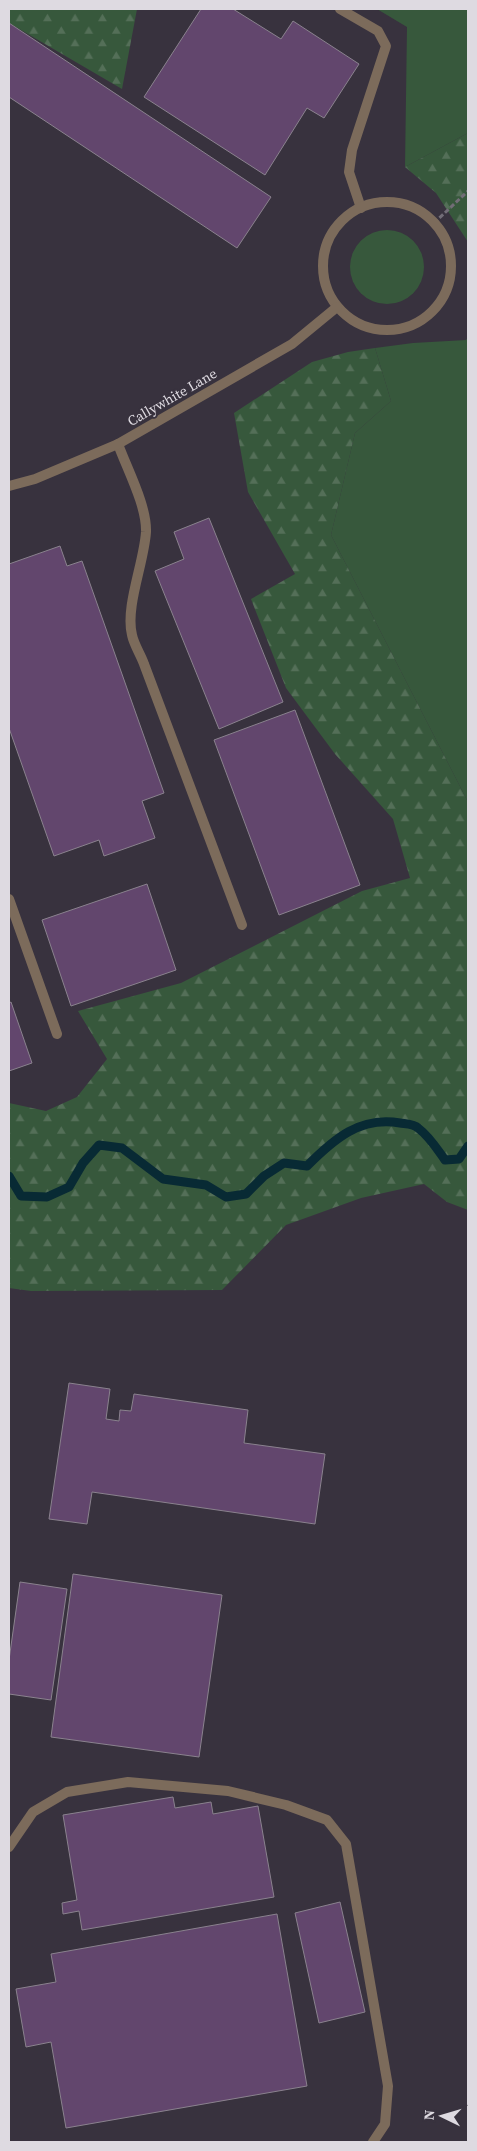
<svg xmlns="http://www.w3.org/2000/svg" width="477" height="2151" viewBox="0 0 477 2151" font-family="'Source Serif 4',serif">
<defs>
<pattern id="forest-firs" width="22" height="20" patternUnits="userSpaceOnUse" patternTransform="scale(1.25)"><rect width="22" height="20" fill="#37583c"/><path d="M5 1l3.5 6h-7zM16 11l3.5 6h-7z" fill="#546f58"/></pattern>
</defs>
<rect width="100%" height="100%" fill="#38323e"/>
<g fill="#37583c">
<path d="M377 9H468V133L405 167 407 27Z"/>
<circle cx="387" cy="267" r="37"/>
<path d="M468 337V802L331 535 355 433 391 401 375 348 413 343 466 340Z"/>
</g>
<g fill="url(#forest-firs)">
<path d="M9 9H137L122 89 9 23Z"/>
<path d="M468 133V242L436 193 405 167Z"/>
<path d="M375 348 391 401 355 433 331 535 468 802V1210L447 1202 424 1184 361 1198 286 1225 222 1290 31 1291 9 1288V1103L46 1111 77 1097 107 1059 78 1011 181 983 362 891 410 878 393 819 335 754 286 688 251 599 295 574 248 492 234 413 312 362 348 352Z"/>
</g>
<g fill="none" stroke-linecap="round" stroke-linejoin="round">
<path stroke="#082a34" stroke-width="9" d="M9 1176 21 1196 47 1197 69 1187 83 1163 99 1145 122 1148 163 1179 206 1185 226 1197 246 1194 264 1176 284 1163 307 1166C334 1139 360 1116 400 1123 406 1124 414 1124 418 1128 430 1137 437 1149 445 1160L459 1159 468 1146"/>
</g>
<g fill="#62466d" stroke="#8a828e">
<path d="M201 9H233L281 39 293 21 359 64 324 118 307 108 265 175 144 97Z"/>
<path d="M9 23 271 197 237 248 9 97Z"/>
<path d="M209 518 283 702 219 729 155 571 184 559 174 532Z"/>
<path d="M60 546 67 566 82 561 164 793 142 801 155 838 104 856 99 840 54 856 9 728V564Z"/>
<path d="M295 710 360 885 279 915 214 740Z"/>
<path d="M147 884 176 970 71 1006 42 920Z"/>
<path d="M11 1002 32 1063 9 1071V1003Z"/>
<path d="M69 1383 110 1389 106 1419 119 1421 120 1410 131 1411 134 1394 248 1410 244 1443 325 1454 315 1524 92 1492 87 1524 49 1519Z"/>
<path d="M73 1574 222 1595 199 1757 51 1737Z"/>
<path d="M20 1582 67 1589 51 1700 9 1694V1660Z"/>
<path d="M173 1797 175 1808 211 1802 213 1814 258 1806 274 1897 82 1930 79 1911 63 1914 62 1903 77 1900 63 1815Z"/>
<path d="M340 1902 365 2012 319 2023 295 1913Z"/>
<path d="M277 1914 307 2086 66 2128 51 2042 26 2047 16 1989 56 1982 51 1954Z"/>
</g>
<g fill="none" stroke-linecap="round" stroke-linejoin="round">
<path stroke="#726d77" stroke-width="3" stroke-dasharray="5 2.5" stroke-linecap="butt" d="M434 223 468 191"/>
<g stroke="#7c6b5b" stroke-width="10">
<path d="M340 9 378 31 386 46 352 150 349 172 361 208"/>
<path d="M118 444C127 469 147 506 146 532 144 563 125 607 132 635 134 645 141 655 144 664L242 925"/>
<path d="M9 899 57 1034"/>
<path d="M9 1847 33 1812 67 1792 128 1782 228 1791 286 1805 327 1820 346 1844 388 2086 385 2124 373 2142"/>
</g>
<g stroke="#7c6b5b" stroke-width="10">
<circle cx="387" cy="266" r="64"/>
<path d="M9 486 35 479 118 444 292 344 337 307"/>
</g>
</g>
<g text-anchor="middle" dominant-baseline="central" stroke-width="4" stroke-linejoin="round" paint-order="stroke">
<g font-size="14" fill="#dedae1" stroke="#38323e">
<text transform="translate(172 397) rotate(-30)">Callywhite Lane</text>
</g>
</g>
<rect width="477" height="2151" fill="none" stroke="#dedae1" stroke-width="20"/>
<g transform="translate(442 2116) rotate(275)" stroke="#38323e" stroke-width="4" paint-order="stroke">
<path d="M0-4L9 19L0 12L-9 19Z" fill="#dedae1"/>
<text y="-8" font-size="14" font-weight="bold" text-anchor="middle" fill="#dedae1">N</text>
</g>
</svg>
